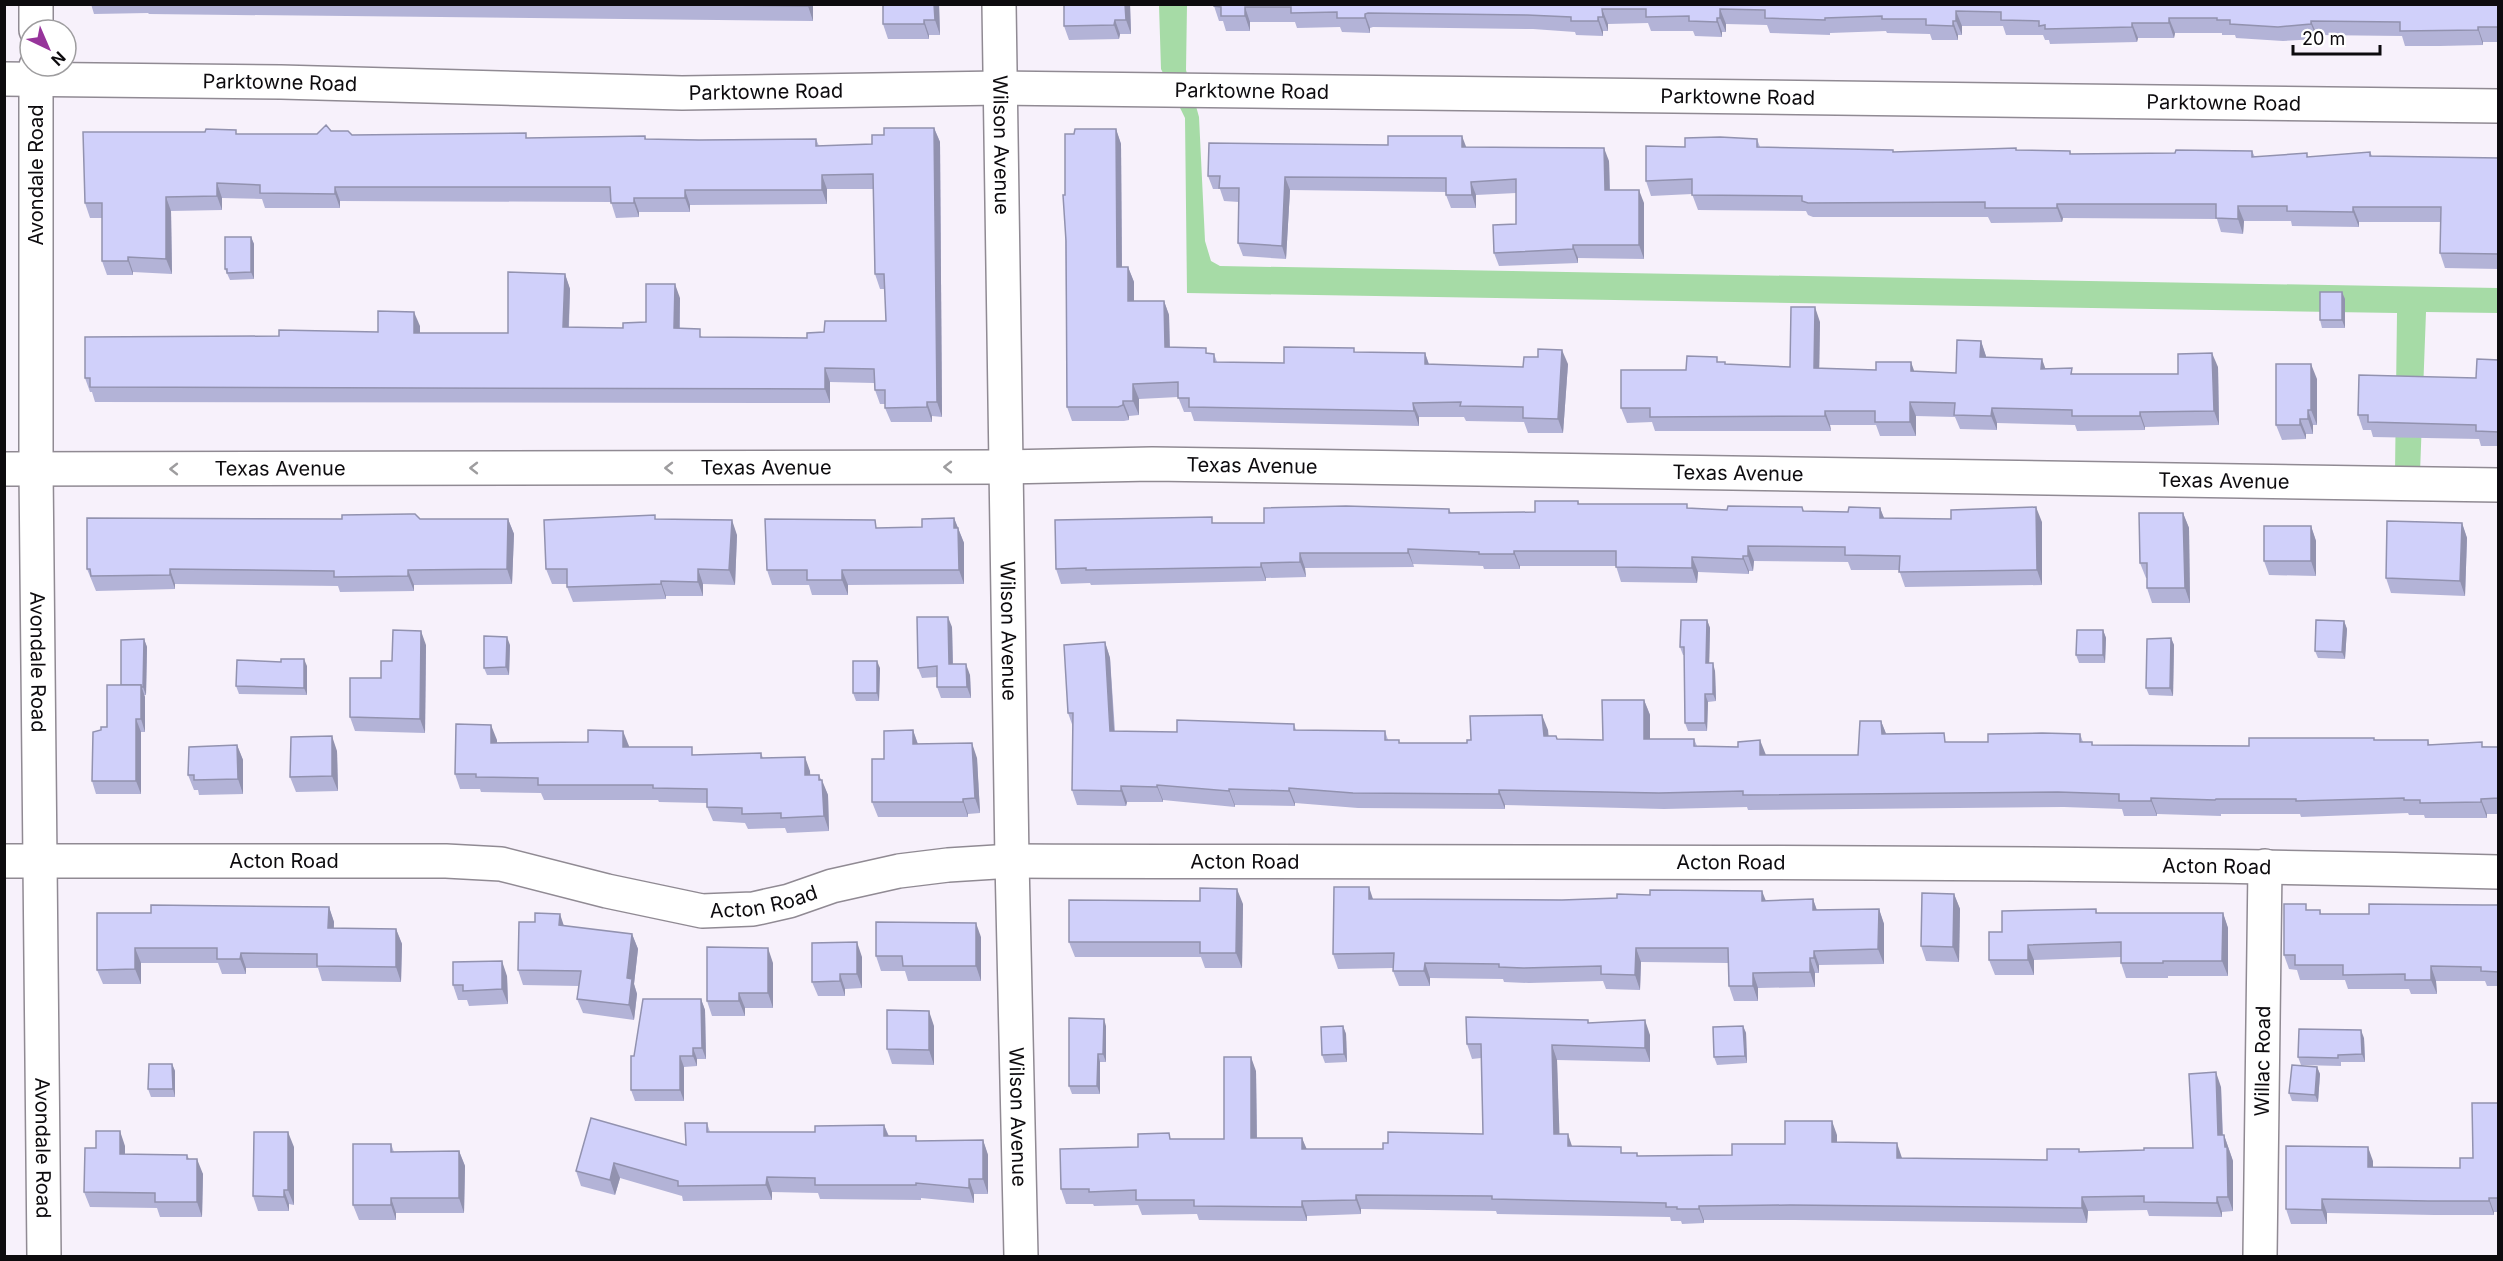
<svg xmlns="http://www.w3.org/2000/svg" width="2503" height="1261" viewBox="0 0 2503 1261" font-family="Inter,sans-serif">
<rect width="100%" height="100%" fill="#f7f1fb"/>
<path fill="#a6dba6" d="M1159 5H1187L1186 70 1199 117 1205 241 1211 261 1220 266 2498 288V313L2426 312 2420 473 2395 472 2397 313 1187 293 1185 118 1161 69Z"/>
<g fill="none" stroke-linecap="round" stroke-linejoin="round">
<g stroke="#908a93" stroke-width="36">
<g id="minor">
<path id="s1" d="M999 4 1012 861 1021 1256"/>
<path d="M36 30V4"/>
<path id="s2" d="M36 66V469L44 1256"/>
<path id="s3" d="M4 79 281 82 682 93 1000 88 2498 106"/>
<path id="s4" d="M4 469 1006 467 1152 464 2498 485"/>
<path id="s5" d="M4 861H446L501 864 607 891 702 911 753 909 789 901 832 886 899 871 948 865 1012 861C1508 863 2003 859 2498 872"/>
<path id="s6" d="M2260 1256 2265 866"/>
</g>
</g>
<use href="#minor" stroke="#fff" stroke-width="33"/>
</g>
<g fill="#b3b3d7">
<path d="M91 4H813V21L149 14 148 13 94 14Z"/>
<path d="M883 4H939L940 35H929V39H888L883 24Z"/>
<path d="M1064 4H1130L1131 34H1120L1119 39 1069 40 1064 26Z"/>
<path d="M2499 4V42H2483V45L2440 46H2405L2402 36 2317 35V39L2283 41 2236 38 2235 35H2222V33H2175L2174 38H2138L2137 42 2050 44 2049 40H2045L2043 35H2006L2003 26H1962V35H1958V40H1932L1930 34 1887 33 1886 31 1830 33V35L1770 33 1767 25 1726 24V32H1722V37L1695 36 1693 31H1651L1648 23 1608 24V31H1603V36L1576 35 1575 32 1533 29 1373 27 1370 28V33L1342 32 1340 27 1297 28 1295 22H1250V31H1226L1223 21H1219L1214 6Z"/>
<path d="M934 128 940 142 942 417 932 416V422H891L885 408V404H880L875 390 874 383 830 382V403L95 402 92 392H90L85 378 279 336 378 332 420 326V333H508L565 274 570 289 569 327 623 328 646 322 680 298V328L703 337 807 338 824 332 886 321 885 289H880L875 274 874 189H827V204L690 205V212H639V217L616 218 611 202 340 201V208H265L262 199 222 198V210L171 211 172 274 133 272V275H107L102 261V218H90L85 203 238 134H317L331 131 352 135 527 138 645 136 646 139 699 140 816 139 819 146 872 144 884 135Z"/>
<path d="M1116 129 1121 144 1122 267H1128L1134 282V301H1164L1169 315 1170 347 1214 354 1217 362 1284 363 1355 352 1425 353 1429 364 1523 367 1568 364 1563 433H1528L1524 422 1466 421 1464 417H1419V426L1194 421 1191 412H1184L1178 397 1139 399V415L1129 416V420L1124 421H1072L1067 407 1065 195 1074 134Z"/>
<path d="M1757 139 1760 147 1894 152 2017 150 2070 151 2071 154 2175 153 2252 151 2255 157H2308L2370 152 2372 156 2499 158V269L2445 268 2440 253V222H2359V227L2292 226 2291 221H2244L2243 234 2221 232 2217 219 2063 218 2062 222 1991 223 1988 217H1813L1808 215 1806 211 1698 210 1692 194 1651 196 1646 181 1685 147Z"/>
<path d="M1466 147 1609 161 1610 190 1644 203V259L1578 258V263L1499 266 1494 253 1516 224V193L1476 195V208H1451L1446 195V192L1290 190 1286 259 1243 256 1238 243 1239 202 1224 201 1220 189H1213L1208 176Z"/>
<path d="M251 237 254 244V279L230 280 225 269Z"/>
<path d="M2342 292 2345 299V328H2322L2320 320Z"/>
<path d="M1820 322 1819 368 1956 373 1981 341 1986 357 2074 374H2178L2218 367 2219 425 2145 427V430L2077 431 2075 425 1997 423V430L1960 429 1955 417 1916 416V436H1880L1876 425H1830L1831 431H1655L1652 422 1627 423 1621 408 1686 370 1718 362 1726 364 1790 367Z"/>
<path d="M2499 360V446H2481L2479 439 2373 437 2371 430H2363L2358 415 2476 378Z"/>
<path d="M2317 379V425H2313V434H2306V439L2282 440 2276 425Z"/>
<path d="M1578 501 1579 504 1727 510 1802 507 1804 511 1848 512 1880 508 1884 518 2042 522V585L1905 587 1899 570H1851L1848 562 1754 561 1753 571H1749V574L1698 572 1697 583 1621 582 1616 566H1520V569H1484L1483 566 1413 564 1414 567 1305 568 1306 577 1266 578V581L1091 585 1090 583 1061 584 1056 569 1214 523H1264L1449 509 1451 513 1535 512Z"/>
<path d="M2183 513 2189 528 2190 603H2152L2147 588V578H2146L2140 563Z"/>
<path d="M954 518 964 543V584L848 585V595H812L809 585H772L767 570 879 528 922 527Z"/>
<path d="M420 519H508L514 534 512 584 414 585V591L340 592 338 586 175 584V589L96 591 87 569Z"/>
<path d="M656 519 737 535 735 585 703 584V596H666V599L573 602 567 587V584H552L546 569Z"/>
<path d="M2462 523 2467 538 2465 596 2391 593 2386 578Z"/>
<path d="M2311 526 2316 541V576L2269 575 2264 561Z"/>
<path d="M1707 620 1710 628 1709 663 1715 671 1716 701 1708 702 1707 731H1688L1685 723 1684 655H1683L1680 647Z"/>
<path d="M2344 621 2347 629 2345 659 2318 658 2315 651Z"/>
<path d="M952 627 953 664 970 675 971 698H941L937 687V677L922 678 918 668Z"/>
<path d="M2103 630 2106 638 2105 663H2079L2076 655Z"/>
<path d="M2171 638 2174 645 2173 696 2149 695 2146 688Z"/>
<path d="M144 639 147 647 146 695H144L145 697V732H141V794H96L92 781 101 730 107 727 121 685Z"/>
<path d="M1105 642 1110 658 1115 731 1177 732 1294 724 1296 730 1385 731 1388 740 1400 743H1467L1548 730V736H1556L1557 739 1603 740 1644 700 1650 715V739H1694L1697 746 1765 755H1858L1881 721 1886 734 1948 742H1988L2080 734 2083 742H2092L2093 745 2249 746 2375 740H2428L2429 744 2499 747V814H2487V818H2425L2424 815H2409L2408 813 2301 817 2300 814H2221V816L2157 814V816H2124L2122 809 2064 807 1748 810 1747 807 1664 809 1505 805V809L1358 808 1295 803V806L1235 805V807L1163 800V802H1127L1126 806 1077 805 1072 790 1073 727 1068 713Z"/>
<path d="M426 645 425 733 355 731 350 717 381 678 392 661Z"/>
<path d="M510 645 509 675H487L484 668Z"/>
<path d="M307 666V695L239 694 236 686Z"/>
<path d="M880 668 879 701H856L853 693Z"/>
<path d="M913 730 918 744 977 758 980 813 968 814V817H878L872 802 884 759Z"/>
<path d="M497 740V743L629 747 695 755 761 753 763 758 810 771V775L821 780 828 795 829 831 787 833 785 828 748 829 745 823 713 821 707 807V803L659 802 658 800H544L541 793 481 792 480 789H460L455 774Z"/>
<path d="M237 745 243 760V794L199 795 198 790H194L188 775Z"/>
<path d="M337 751 338 791 296 792 290 777Z"/>
<path d="M1954 894 1960 909 1959 962 1926 961 1921 946Z"/>
<path d="M1373 899 1766 901 1813 899 1817 910 1879 909 1884 924V964L1819 965V973H1815V987L1758 988V1001H1734L1729 986 1728 963 1641 962 1640 990 1606 989 1603 981 1529 983 1504 982 1503 979 1430 978V986H1399L1393 971V968L1338 969 1333 954Z"/>
<path d="M2499 903V986H2487L2485 981H2436L2437 994H2411L2409 989H2348L2345 980H2300L2297 970 2289 969 2284 955 2308 910H2320L2321 914H2369L2498 905Z"/>
<path d="M1243 904 1242 968H1205L1201 957H1075L1069 942Z"/>
<path d="M329 907 334 922V928L396 929 402 944 401 982 322 981 318 968H246V974H222L218 963H141V984H103L97 970 151 913Z"/>
<path d="M2096 909 2097 913H2223L2228 928V976H2168V978H2126L2121 963V957L2034 960V975H1995L1989 960 2002 932Z"/>
<path d="M564 926 632 934 638 949 634 984 637 994 634 1020 583 1013 577 999 579 986 523 985 518 970Z"/>
<path d="M981 937V981H908L905 971H881L876 956Z"/>
<path d="M862 957V988L845 989V996H818L812 982Z"/>
<path d="M773 963V1008H745V1016H712L707 1001Z"/>
<path d="M507 976 508 1004 469 1006 467 1000H458L453 985Z"/>
<path d="M701 999 705 1010 706 1059H697V1066L684 1067V1101H635L631 1090 634 1056Z"/>
<path d="M1589 1023 1650 1035V1062L1557 1060 1559 1134 1572 1146 1623 1153H1637L1638 1156 1732 1155 1837 1135V1142L1902 1158 2047 1160 2081 1152 2193 1148 2221 1087 2223 1135H2224L2233 1161V1211L2222 1212V1217L2149 1216 2147 1210 2088 1211 2087 1223 1795 1220H1704V1223L1682 1224 1681 1221H1671L1670 1217 1497 1214 1496 1211 1361 1209V1214L1307 1216V1221L1199 1220 1197 1214 1142 1215 1138 1205 1094 1206 1093 1204H1066L1061 1189 1138 1147 1171 1139H1224L1256 1071 1257 1138H1302L1306 1149H1383L1483 1134 1481 1058 1472 1059 1467 1044Z"/>
<path d="M934 1026V1065L892 1064 887 1049Z"/>
<path d="M1106 1026V1062H1100V1094H1072L1069 1086Z"/>
<path d="M1343 1026 1346 1034 1347 1062 1325 1063 1322 1055Z"/>
<path d="M1743 1026 1746 1033 1747 1063 1717 1065 1714 1057Z"/>
<path d="M2364 1038 2365 1062H2341V1066L2301 1065 2298 1057Z"/>
<path d="M172 1064 175 1071V1097H151L148 1089Z"/>
<path d="M2317 1067 2320 1074 2318 1102 2292 1101 2289 1093Z"/>
<path d="M2499 1103V1212H2494V1215H2434L2327 1213V1224H2291L2286 1209 2373 1161V1167L2460 1168 2473 1158Z"/>
<path d="M707 1123 710 1132H815L884 1125 889 1136 918 1141 983 1140 988 1155V1194H974V1203L921 1198V1200L820 1199 818 1193 772 1192V1200L683 1201 682 1196 620 1178 615 1195 581 1186 576 1171 686 1145Z"/>
<path d="M391 1144 394 1152 459 1151 465 1166 464 1213H396V1220H359L353 1205Z"/>
<path d="M125 1146V1154L187 1155 189 1159 203 1174 202 1217H160L157 1208 90 1207 84 1192 96 1148Z"/>
<path d="M294 1147V1205L289 1204V1211H258L253 1196Z"/>
</g>
<g fill="#9292af">
<path d="M808 4H813V21L808 6Z"/>
<path d="M934 4H939L940 35 935 20Z"/>
<path d="M1125 4H1130L1131 34 1126 20Z"/>
<path d="M1245 7 1250 22V31L1245 16Z"/>
<path d="M1602 9 1608 24V31L1603 17Z"/>
<path d="M1720 9 1726 24V32L1720 18Z"/>
<path d="M1956 11 1962 26V35L1956 21Z"/>
<path d="M1365 14 1370 28V33L1365 18Z"/>
<path d="M1598 17 1603 31V36L1598 21Z"/>
<path d="M1717 18 1722 32V37L1717 22Z"/>
<path d="M2169 18 2175 33 2174 38 2169 23Z"/>
<path d="M924 20 929 35V39L924 24Z"/>
<path d="M1115 20 1120 34 1119 39 1114 25Z"/>
<path d="M1953 21 1958 35V40L1953 26Z"/>
<path d="M2311 21 2317 35V39L2311 24Z"/>
<path d="M2132 23 2138 38 2137 42 2132 27Z"/>
<path d="M2478 27 2483 42V45L2478 30Z"/>
<path d="M934 128 940 142 942 417 937 402Z"/>
<path d="M1116 129 1121 144 1122 282 1117 267Z"/>
<path d="M1462 136 1467 149 1462 147Z"/>
<path d="M1604 148 1609 161 1610 203 1605 190Z"/>
<path d="M822 175 827 189V204L822 190Z"/>
<path d="M1285 177 1290 190 1286 259 1282 246Z"/>
<path d="M1471 182 1476 195V208L1472 195Z"/>
<path d="M217 183 222 198V210L217 196Z"/>
<path d="M335 187 340 201V208L335 194Z"/>
<path d="M685 190 690 205V212L685 198Z"/>
<path d="M1639 190 1644 203V259L1639 245Z"/>
<path d="M166 197 171 211 172 274 166 259Z"/>
<path d="M634 198 639 212V217L634 203Z"/>
<path d="M2057 204 2063 218 2062 222 2057 208Z"/>
<path d="M2238 206 2244 221 2243 234 2238 219Z"/>
<path d="M2353 207 2359 222V227L2353 212Z"/>
<path d="M251 237 254 244V279L251 272Z"/>
<path d="M1573 245 1578 258V263L1573 249Z"/>
<path d="M128 257 133 272V275L128 261Z"/>
<path d="M1128 267 1134 282V316L1128 301Z"/>
<path d="M565 274 570 289 568 342 563 327Z"/>
<path d="M675 284 680 298 679 343 674 328Z"/>
<path d="M2342 292 2345 299V328L2342 320Z"/>
<path d="M1164 301 1169 315 1170 362 1165 347Z"/>
<path d="M1815 307 1820 322 1819 383 1814 368Z"/>
<path d="M414 312 420 326V347L414 333Z"/>
<path d="M1981 341 1986 356 1985 372 1980 357Z"/>
<path d="M1562 350 1568 364 1563 433 1558 419Z"/>
<path d="M1425 353 1430 368 1425 364Z"/>
<path d="M2212 353 2218 367 2219 425 2214 411Z"/>
<path d="M2042 359 2047 373 2041 369Z"/>
<path d="M1911 362 1916 376 1911 371Z"/>
<path d="M2311 364 2317 379V425L2311 410Z"/>
<path d="M825 368 830 382V403L825 389Z"/>
<path d="M1133 384 1139 399V415L1133 401Z"/>
<path d="M1123 401 1129 416V420L1123 405Z"/>
<path d="M927 402 932 416V422L927 407Z"/>
<path d="M1910 402 1916 416V436L1910 422Z"/>
<path d="M1413 403 1419 417V426L1414 411Z"/>
<path d="M1992 408 1997 423V430L1991 416Z"/>
<path d="M2308 410 2313 425V434L2308 419Z"/>
<path d="M1825 411 1830 425 1831 431 1825 416Z"/>
<path d="M2140 412 2145 427V430L2140 416Z"/>
<path d="M2300 419 2306 434V439L2300 425Z"/>
<path d="M2036 507 2042 522V585L2037 570Z"/>
<path d="M1880 508 1886 523 1880 518Z"/>
<path d="M2183 513 2189 528 2190 603 2185 588Z"/>
<path d="M954 518 964 543V584L959 570 954 528Z"/>
<path d="M508 519 514 534 512 584 507 569Z"/>
<path d="M732 520 737 535 735 585 729 570Z"/>
<path d="M2462 523 2467 538 2465 596 2460 581Z"/>
<path d="M2311 526 2316 541V576L2311 561Z"/>
<path d="M1748 546 1754 561 1753 571 1748 556Z"/>
<path d="M1408 549 1414 567 1408 553Z"/>
<path d="M1514 551 1520 566V569L1514 554Z"/>
<path d="M1300 553 1305 568 1306 577 1300 562Z"/>
<path d="M1743 556 1749 571V574L1743 559Z"/>
<path d="M1692 557 1698 572 1697 583 1692 568Z"/>
<path d="M1261 563 1266 578V581L1261 567Z"/>
<path d="M170 569 175 584V589L170 575Z"/>
<path d="M698 569 703 584V596L698 582Z"/>
<path d="M408 570 414 585V591L408 576Z"/>
<path d="M842 570 848 585V595L842 580Z"/>
<path d="M661 581 666 596V599L661 584Z"/>
<path d="M948 617 952 627 953 674 949 664Z"/>
<path d="M1707 620 1710 628 1709 671 1706 663Z"/>
<path d="M2344 621 2347 629 2345 659 2342 652Z"/>
<path d="M2103 630 2106 638 2105 663 2103 655Z"/>
<path d="M421 631 426 645 425 733 420 719Z"/>
<path d="M507 637 510 645 509 675 506 667Z"/>
<path d="M2171 638 2174 645 2173 696 2170 688Z"/>
<path d="M144 639 147 647 146 695 143 687Z"/>
<path d="M1105 642 1110 658 1115 746 1110 731Z"/>
<path d="M304 659 307 666V695L304 688Z"/>
<path d="M877 661 880 668 879 701 877 693Z"/>
<path d="M1713 663 1715 671 1716 701 1713 694Z"/>
<path d="M966 664 970 675 971 698 967 687Z"/>
<path d="M141 685 145 697V732L141 719Z"/>
<path d="M1705 694 1708 702 1707 731 1705 723Z"/>
<path d="M1644 700 1650 715V754L1644 739Z"/>
<path d="M1542 715 1548 730 1550 751 1544 736Z"/>
<path d="M136 719 141 732V794L136 781Z"/>
<path d="M1881 721 1887 736 1882 734Z"/>
<path d="M491 725 497 740V758L491 743Z"/>
<path d="M913 730 918 745 913 744Z"/>
<path d="M623 731 629 746V762L623 747Z"/>
<path d="M332 736 337 751 338 791 332 776Z"/>
<path d="M1760 740 1766 755H1760Z"/>
<path d="M972 743 977 758 980 813 975 798Z"/>
<path d="M237 745 243 760V794L238 779Z"/>
<path d="M805 757 810 771 811 790 805 775Z"/>
<path d="M819 775 823 785 822 780 828 795 829 831 824 816Z"/>
<path d="M1157 785 1163 800V802L1157 787Z"/>
<path d="M1121 786 1127 802 1126 806 1121 791Z"/>
<path d="M1289 788 1295 803V806L1289 791Z"/>
<path d="M1229 789 1235 805V807L1229 791Z"/>
<path d="M1499 790 1505 805V809L1499 794Z"/>
<path d="M2151 798 2157 814V816L2151 801Z"/>
<path d="M963 799 968 814V817L963 802Z"/>
<path d="M2481 799 2487 814V818L2481 802Z"/>
<path d="M1369 887 1374 902 1369 899Z"/>
<path d="M1237 889 1243 904 1242 968 1236 953Z"/>
<path d="M1762 891 1768 906 1762 901Z"/>
<path d="M1954 894 1960 909 1959 962 1953 947Z"/>
<path d="M1813 899 1818 914 1813 910Z"/>
<path d="M329 907 334 922 333 943 328 928Z"/>
<path d="M1879 909 1884 924V964L1878 949Z"/>
<path d="M2223 913 2228 928V976L2222 961Z"/>
<path d="M560 914 565 929 559 925Z"/>
<path d="M976 923 981 937V981L976 966Z"/>
<path d="M396 929 402 944 401 982 396 967Z"/>
<path d="M632 934 638 949 634 984 637 994 634 1020 629 1005 627 978Z"/>
<path d="M857 942 862 957V988L857 974Z"/>
<path d="M2028 945 2034 960V975L2028 960Z"/>
<path d="M135 948 141 963V984L135 969Z"/>
<path d="M768 948 773 963V1008L768 993Z"/>
<path d="M1636 948 1641 962 1640 990 1635 975Z"/>
<path d="M1814 951 1819 965V973L1814 958Z"/>
<path d="M241 953 246 968V974L240 959Z"/>
<path d="M1810 958 1815 973V987L1810 972Z"/>
<path d="M502 961 507 976 508 1004 502 989Z"/>
<path d="M1425 963 1430 978V986L1424 971Z"/>
<path d="M2431 966 2436 981 2437 994 2431 980Z"/>
<path d="M1753 973 1758 988V1001L1753 986Z"/>
<path d="M840 974 845 989V996L840 981Z"/>
<path d="M739 993 745 1008V1016L739 1001Z"/>
<path d="M701 999 705 1010 706 1059 702 1048Z"/>
<path d="M929 1011 934 1026V1065L929 1050Z"/>
<path d="M1104 1019 1106 1026V1062L1103 1054Z"/>
<path d="M1645 1020 1650 1035V1062L1645 1048Z"/>
<path d="M1343 1026 1346 1034 1347 1062 1344 1054Z"/>
<path d="M1743 1026 1746 1033 1747 1063 1745 1056Z"/>
<path d="M2361 1030 2364 1038 2365 1062 2362 1054Z"/>
<path d="M1552 1045 1557 1060 1560 1149 1554 1134Z"/>
<path d="M693 1048 697 1059V1066L693 1056Z"/>
<path d="M1098 1054 1100 1062V1094L1097 1086Z"/>
<path d="M680 1056 684 1067V1101L680 1090Z"/>
<path d="M1251 1057 1256 1071 1257 1152 1251 1138Z"/>
<path d="M172 1064 175 1071V1097L173 1089Z"/>
<path d="M2317 1067 2320 1074 2318 1102 2315 1095Z"/>
<path d="M2216 1072 2221 1087 2223 1150 2218 1135Z"/>
<path d="M1832 1121 1837 1135V1156L1832 1142Z"/>
<path d="M884 1125 890 1140 884 1136Z"/>
<path d="M120 1131 125 1146V1169L120 1154Z"/>
<path d="M288 1132 294 1147V1205L288 1190Z"/>
<path d="M1568 1134 1573 1149 1568 1146Z"/>
<path d="M2224 1135 2233 1161V1211L2228 1197Z"/>
<path d="M1302 1138 1308 1152 1302 1149Z"/>
<path d="M983 1140 988 1155V1194L983 1179Z"/>
<path d="M1897 1143 1902 1158H1897Z"/>
<path d="M2368 1147 2373 1161V1181L2368 1167Z"/>
<path d="M459 1151 465 1166 464 1213 459 1198Z"/>
<path d="M197 1159 203 1174 202 1217 197 1202Z"/>
<path d="M614 1163 620 1178 615 1195 610 1180Z"/>
<path d="M767 1177 772 1192V1200L766 1185Z"/>
<path d="M969 1179 974 1194V1203L969 1188Z"/>
<path d="M284 1190 289 1204V1211L284 1197Z"/>
<path d="M1356 1195 1361 1209V1214L1356 1200Z"/>
<path d="M2082 1197 2088 1211 2087 1223 2082 1208Z"/>
<path d="M2217 1197 2222 1212V1217L2217 1203Z"/>
<path d="M391 1198 396 1213V1220L391 1205Z"/>
<path d="M2489 1198 2494 1212V1215L2489 1201Z"/>
<path d="M2322 1199 2327 1213V1224L2322 1210Z"/>
<path d="M1302 1201 1307 1216V1221L1302 1207Z"/>
<path d="M1699 1206 1704 1220V1223L1699 1209Z"/>
</g>
<g fill="#d0d0fa" stroke="#9292af" stroke-width="1.5">
<path d="M625 4H808V6Z"/>
<path d="M883 4H934L935 20H924V24H883Z"/>
<path d="M1064 4H1125L1126 20H1115L1114 25 1064 26Z"/>
<path d="M1214 4H2499V27H2478V30L2400 31V22L2311 21V24L2278 27 2230 24V20H2217V18H2169V23H2132V27L2045 29V25L2039 26V21L2001 20V12L1956 11V21H1953V26L1926 25V19H1882V16L1825 18V20L1765 18V10L1720 9V18H1717V22L1689 21V16L1646 17V9H1602L1603 17H1598V21H1571V17L1527 15 1368 13 1365 14V18H1337V12L1291 13V7H1245V16H1221V7L1214 6Z"/>
<path d="M326 125 331 131H348L352 135 526 133V138L645 136V139L699 140 816 139V146L872 144V135H884V128H934L937 402H927V407L885 408V390H875L874 369 825 368V389L90 387V378H85V337L279 336V330L378 332V311L414 312V333H508V272L565 274 563 327 623 328V323L646 322V284H675L674 328 700 329V337L807 338V333L824 332 825 321H886L884 274H875L873 174 822 175V190H685V198H634V203H611L610 187H335V194L260 193V185L217 183V196L166 197V259L128 257V261H102V203H85L83 132H205L206 129 236 130V134H317Z"/>
<path d="M1075 129H1116L1117 267H1128V301H1164L1165 347 1206 348V353L1214 354V362L1284 363V347L1354 348V352L1425 353V364L1523 367 1524 357H1538V349L1562 350 1558 419 1523 418V407L1460 406 1461 402 1413 403 1414 411 1189 407V398H1178V382L1133 384V401H1123V405L1118 407H1067L1066 241 1063 195H1065V134H1074Z"/>
<path d="M1388 136H1462V147L1604 148 1605 190H1639V245H1573V249L1494 253 1493 225 1516 224V179L1471 182 1472 195H1446V178L1285 177 1282 246 1238 243 1239 188H1219L1220 176H1208L1209 143 1388 145Z"/>
<path d="M1720 137 1757 139V147L1893 150V152L2016 148V150L2070 151V154L2175 153 2176 150 2252 151V157L2307 153V157L2370 152V156L2499 158V254L2440 253 2441 207H2353V212L2287 211V206H2238V219L2216 218V204H2057V208H1985V202L1808 203 1802 201V196L1692 195V179L1646 181V146L1685 147V138Z"/>
<path d="M225 237H251V272L227 273V269H225Z"/>
<rect x="2320" y="292" width="22" height="28"/>
<path d="M1791 307H1815L1814 368 1876 370V362H1911V371L1956 373 1957 340 1981 341 1980 357 2042 359 2041 369 2072 368 2071 374H2178V354L2212 353 2214 411 2140 412V416H2072V410L1992 408 1991 416 1954 415 1955 403 1910 402V422H1875V411H1825V416L1650 417V408H1621V370H1686L1687 356 1717 357V362H1725V364L1790 367Z"/>
<path d="M2477 359 2499 360V432L2476 431V425L2368 422V415H2358L2359 375 2476 378Z"/>
<path d="M2276 364H2311V410H2308V419H2300V425H2276Z"/>
<path d="M1535 501H1578V504H1687V508L1727 510 1728 506 1802 507 1803 511 1848 512 1849 507 1880 508V518L1951 519V510L2036 507 2037 570 1899 572 1900 556 1845 555V547L1748 546V556H1743V559L1692 557V568L1616 567V551H1514V554H1479V552L1408 549V553H1300V562L1261 563V567L1086 570V568L1056 569 1055 520 1212 517V523H1264V508L1346 506 1449 509V513L1535 512Z"/>
<path d="M2139 513H2183L2185 588H2147V563H2140Z"/>
<path d="M410 514H415L420 519H508L507 569 408 570V576L334 577V571L170 569V575L91 576 90 569H87V518L342 519V515Z"/>
<path d="M655 515V519L732 520 729 570 698 569V582L661 581V584L567 587V569H546L544 520Z"/>
<path d="M954 518V528H958L959 570H842V580H807V570H767L765 519 875 520 876 528 922 527V519Z"/>
<path d="M2387 521 2462 523 2460 581 2386 578Z"/>
<rect x="2264" y="526" width="47" height="35"/>
<path d="M917 617H948L949 664H966L967 687H937V666L918 668Z"/>
<path d="M1681 620H1707L1706 663H1713V694H1705V723H1685L1684 647H1680Z"/>
<path d="M2316 620 2344 621 2342 652 2315 651Z"/>
<path d="M393 630 421 631 420 719 350 717V678H381V661H392Z"/>
<path d="M2077 630H2103V655H2076Z"/>
<path d="M484 636 507 637 506 667 484 668Z"/>
<path d="M2171 638 2170 688H2146L2147 639Z"/>
<path d="M144 639 143 687H141V685H121V640Z"/>
<path d="M1105 642 1110 731 1177 732V720L1294 724V730L1385 731V740H1399V743H1467V740H1471L1470 716 1542 715 1544 736H1556L1557 739 1603 740 1602 700H1644V739H1694V746L1738 747V742L1760 740V755H1858L1860 721H1881L1882 734 1944 733 1945 742H1988V734L2042 733 2080 734V742H2092V745L2249 746V738H2374V740H2428V745L2482 742V747H2499V798L2481 799V802L2420 803V800H2404V798L2296 801V799H2216L2215 800 2151 798V801H2119V794L2058 792 1743 795V791L1659 793 1499 790V794L1353 793 1289 788V791L1229 789V791L1157 785V787L1121 786V791L1072 790 1073 713H1068L1064 645Z"/>
<path d="M281 659H304V688L236 686 237 660 281 662Z"/>
<rect x="853" y="661" width="24" height="32"/>
<path d="M107 685H141V719H136V781H92L93 732 101 730V727H107Z"/>
<path d="M456 724 491 725V743L588 742V730L623 731V747H692V755L761 753V758L805 757V775H819V780H822L824 816 781 818V813L742 814V808L707 807V789L653 788V785H538V778L476 777V774H455Z"/>
<path d="M913 730V744L972 743 975 798 963 799V802H872V759H884V731Z"/>
<path d="M332 736V776L290 777 291 737Z"/>
<path d="M237 745 238 779 194 780V775H188L189 747Z"/>
<path d="M1334 887H1369V899L1562 900 1617 898V894L1650 895V890L1762 891V901L1813 899V910L1879 909 1878 949 1814 951V958H1810V972L1753 973V986H1729L1728 948H1636L1635 975 1601 974V966L1523 968 1499 967V964L1425 963 1424 971H1393L1394 953 1333 954Z"/>
<path d="M1200 888 1237 889 1236 953H1200V942H1069V900L1200 901Z"/>
<path d="M1922 893 1954 894 1953 947 1921 946Z"/>
<path d="M2499 903V972L2481 971V967L2431 966V980H2405V974L2343 975V965H2295V955H2284V904H2306V910H2320V914H2369V904L2483 905H2498Z"/>
<path d="M151 905 329 907 328 928 396 929V967L317 966V954L241 953 240 959H217V948H135V969L97 970V913H151Z"/>
<path d="M2096 909V913H2223L2222 961H2163V963H2121V942L2028 945V960H1989V932H2002V911Z"/>
<path d="M535 913 560 914 559 925 632 934 627 978 632 979 629 1005 577 999 581 971 518 970 519 922H535Z"/>
<path d="M876 922 976 923V966H903L902 956H876Z"/>
<path d="M857 942V974H840V981L812 982V943Z"/>
<path d="M707 947 768 948V993H739V1001H707Z"/>
<path d="M502 961V989L463 991V985H453V962Z"/>
<path d="M643 999H701L702 1048H693V1056H680V1090H631V1056H634Z"/>
<path d="M887 1010 929 1011V1050L887 1049Z"/>
<path d="M1466 1017 1588 1020V1023L1645 1020V1048L1552 1045 1554 1134H1568V1146L1621 1147V1153H1637V1156L1732 1155V1144H1785V1121H1832V1142L1897 1143V1158L2047 1160V1149H2079V1152L2144 1150V1148H2193L2189 1074 2216 1072 2218 1135H2224L2225 1147H2227L2228 1197H2217V1203L2144 1202V1196L2082 1197V1208L1790 1205 1699 1206V1209H1677V1207H1666V1203L1492 1199V1196L1356 1195V1200L1302 1201V1207L1194 1206V1200H1136V1190L1089 1192V1189H1061L1060 1149 1138 1147V1134L1169 1133 1170 1139H1224V1057H1251V1138H1302V1149H1383V1143H1388V1132L1483 1134 1481 1044H1467Z"/>
<path d="M1069 1018 1104 1019 1103 1054H1098L1097 1086H1069Z"/>
<path d="M1343 1026 1344 1054 1322 1055 1321 1027Z"/>
<path d="M1743 1026 1745 1056 1714 1057 1713 1027Z"/>
<path d="M2299 1029 2361 1030 2362 1054 2338 1055V1058L2298 1057Z"/>
<path d="M149 1064H172L173 1089H148Z"/>
<path d="M2292 1065 2317 1067 2315 1095 2289 1093Z"/>
<path d="M2472 1103H2499V1198H2489V1201H2428L2322 1199V1210L2286 1209V1146L2368 1147V1167L2460 1168V1158H2473Z"/>
<path d="M591 1118 686 1145 685 1123H707V1132H815V1126L884 1125V1136H916V1141L983 1140V1179H969V1188L916 1183V1185H815V1178L767 1177 766 1185 678 1186V1181L614 1163 610 1180 576 1171Z"/>
<path d="M96 1131H120V1154L187 1155V1159H197V1202H155V1193L84 1192 85 1148H96Z"/>
<path d="M254 1132H288V1190H284V1197L253 1196Z"/>
<path d="M353 1144H391V1152L459 1151V1198H391V1205H353Z"/>
</g>
<defs><path id="oneway-chevron" d="M-2-3.5L2.5 0L-2 3.5" fill="none" stroke-width="1.6" stroke-linecap="round" stroke-linejoin="round" transform="scale(1.5)"/></defs>
<g stroke="#9e9d9f">
<use href="#oneway-chevron" transform="translate(948 467) rotate(180)"/>
<use href="#oneway-chevron" transform="translate(474 468) rotate(180)"/>
<use href="#oneway-chevron" transform="translate(669 468) rotate(180)"/>
<use href="#oneway-chevron" transform="translate(174 469) rotate(180)"/>
</g>
<g text-anchor="middle" dominant-baseline="central" stroke-width="4.5" stroke-linejoin="round" paint-order="stroke">
<g font-size="20" fill="#0d0b0e" stroke="#fff">
<text stroke="none"><textPath href="#s3" startOffset="276">Parktowne Road</textPath></text>
<text stroke="none"><textPath href="#s3" startOffset="1248">Parktowne Road</textPath></text>
<text stroke="none"><textPath href="#s3" startOffset="762">Parktowne Road</textPath></text>
<text stroke="none"><textPath href="#s3" startOffset="1734">Parktowne Road</textPath></text>
<text stroke="none"><textPath href="#s3" startOffset="2220">Parktowne Road</textPath></text>
<text stroke="none"><textPath href="#s1" startOffset="141">Wilson Avenue</textPath></text>
<text transform="translate(36 175) rotate(-90)">Avondale Road</text>
<text stroke="none"><textPath href="#s4" startOffset="1248">Texas Avenue</textPath></text>
<text stroke="none"><textPath href="#s4" startOffset="762">Texas Avenue</textPath></text>
<text stroke="none"><textPath href="#s4" startOffset="276">Texas Avenue</textPath></text>
<text stroke="none"><textPath href="#s4" startOffset="1734">Texas Avenue</textPath></text>
<text stroke="none"><textPath href="#s4" startOffset="2220">Texas Avenue</textPath></text>
<text stroke="none"><textPath href="#s1" startOffset="627">Wilson Avenue</textPath></text>
<text stroke="none"><textPath href="#s2" startOffset="596">Avondale Road</textPath></text>
<text stroke="none"><textPath href="#s5" startOffset="280">Acton Road</textPath></text>
<text stroke="none"><textPath href="#s5" startOffset="1252">Acton Road</textPath></text>
<text stroke="none"><textPath href="#s5" startOffset="1738">Acton Road</textPath></text>
<text stroke="none"><textPath href="#s5" startOffset="2224">Acton Road</textPath></text>
<text stroke="none"><textPath href="#s5" startOffset="766">Acton Road</textPath></text>
<text stroke="none"><textPath href="#s6" startOffset="195">Willac Road</textPath></text>
<text stroke="none"><textPath href="#s1" startOffset="1113">Wilson Avenue</textPath></text>
<text stroke="none"><textPath href="#s2" startOffset="1082">Avondale Road</textPath></text>
</g>
</g>
<rect width="2503" height="1261" fill="none" stroke="#0d0b0e" stroke-width="12"/>
<g transform="translate(48 48) rotate(136)"><circle r="28" fill="#ffffff" stroke="#9e9d9f" stroke-width="1.5"/>
<path d="M0-4.5L10 22L0 15L-10 22Z" fill="#97349b"/>
<text y="-9" font-size="16" font-weight="bold" text-anchor="middle" fill="#0d0b0e">N</text>
</g>
<path d="M2293 45v9h87v-9" fill="none" stroke="#0d0b0e" stroke-width="3"/>
<text x="2302" y="45" font-size="18" fill="#0d0b0e" stroke="#ffffff" stroke-width="4.5" paint-order="stroke">20 m</text>
</svg>
